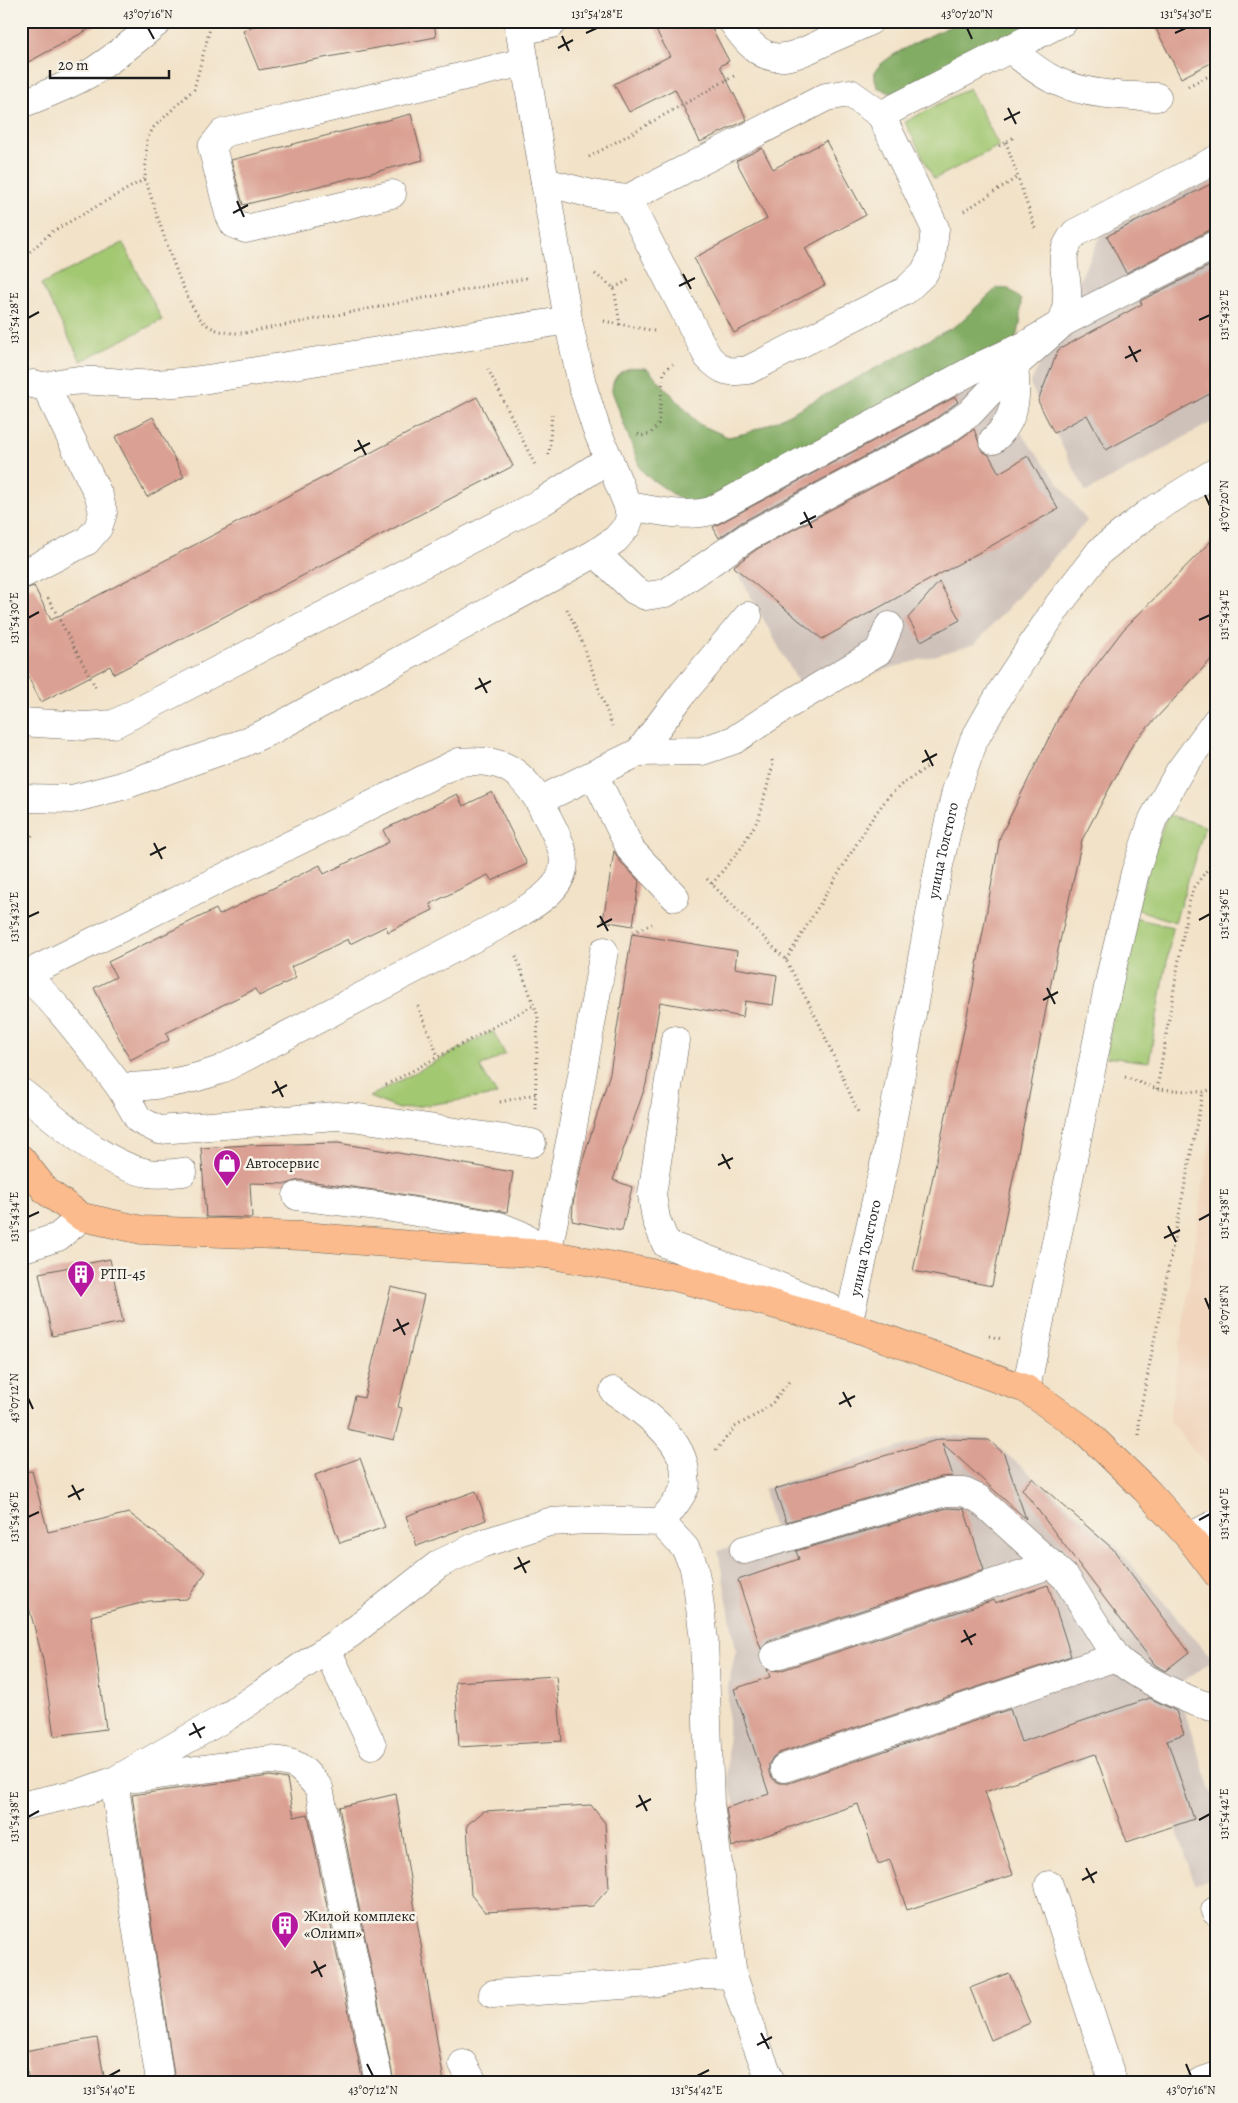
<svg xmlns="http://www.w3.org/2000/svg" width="1238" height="2103" viewBox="0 0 1238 2103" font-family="Alegreya,serif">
<rect width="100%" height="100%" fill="#f7f3e8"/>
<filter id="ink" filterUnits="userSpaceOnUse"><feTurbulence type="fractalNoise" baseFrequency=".02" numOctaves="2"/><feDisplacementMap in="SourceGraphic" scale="10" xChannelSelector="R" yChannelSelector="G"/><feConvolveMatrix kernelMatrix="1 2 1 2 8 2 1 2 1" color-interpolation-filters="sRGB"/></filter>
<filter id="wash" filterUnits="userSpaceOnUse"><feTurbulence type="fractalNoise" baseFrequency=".0096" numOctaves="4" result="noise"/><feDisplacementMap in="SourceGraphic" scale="20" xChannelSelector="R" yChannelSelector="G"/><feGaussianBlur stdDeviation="1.12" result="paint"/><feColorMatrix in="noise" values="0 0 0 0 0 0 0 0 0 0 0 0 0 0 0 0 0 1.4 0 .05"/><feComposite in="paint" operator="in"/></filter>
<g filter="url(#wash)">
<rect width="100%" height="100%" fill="#f2e2c8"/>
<path fill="#f1d5bd" d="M1217 1092V1477L1169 1421Z"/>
<g fill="#cec1ba">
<path d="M1217 174V419L1086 492 1030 384 1102 233Z"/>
<path d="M975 372 1087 521 975 644 804 693 709 520Z"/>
<path d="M939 1435 987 1438 1115 1545 1213 1660 1176 1688 1217 1807V1876L1195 1884 1146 1739 1033 1777 1022 1749 747 1842 728 1783V1685L736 1650 718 1551 774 1531 764 1489Z"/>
</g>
<g fill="#a3c872" stroke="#607247">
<path d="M969 88 999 146 934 179 905 122Z"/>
<path d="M123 243 162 320 81 361 41 284Z"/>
<path d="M1167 814 1205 826 1175 922 1136 909Z"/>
<path d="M1129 917 1173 927 1149 1062 1106 1057Z"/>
<path d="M493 1031 505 1054 480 1067 497 1095 399 1109 369 1097Z"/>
</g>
<g fill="#82ac64" stroke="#4f6440">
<path d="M962 21H1037L900 92 890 93 877 87C876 82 874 77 875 72 880 56 945 29 962 21Z"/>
<path d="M997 288 1009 289 1021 300 1020 326 1015 339 703 501 686 503 647 476 640 468 612 391C612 371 630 364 648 369L699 424 728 437 747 433 776 421 957 325Z"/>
</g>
<g id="blocks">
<g fill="#daa093">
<path d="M21 21H104L21 66Z"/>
<path d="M263 21H434L436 37 259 70 243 31Z"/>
<path d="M651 21H708L729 61 720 66 747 120 700 142 675 89 629 112 614 84 670 56Z"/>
<path d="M1152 21H1217V60L1181 78Z"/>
<path d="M411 114 423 160 243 205 231 160Z"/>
<path d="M826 141 866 215 805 248 825 285 734 333 694 258 767 219 736 161 762 148 773 169Z"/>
<path d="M1217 181V229L1210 230 1126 273 1107 236Z"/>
<path d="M1217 262V390L1106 450 1087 415 1054 433 1038 401 1058 350 1142 304 1140 301Z"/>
<path d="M477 397 513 466 114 674 110 666 41 702 21 663V590L34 586 51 620Z"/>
<path d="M955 397 958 402 935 419 742 522 719 538 713 527Z"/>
<path d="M153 417 184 477 147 497 115 437Z"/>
<path d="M974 429 982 451 989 455 999 473 1028 456 1058 509 822 639 735 568 734 566 757 549 950 446Z"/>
<path d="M1217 535V653L1134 742 1082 840 1053 973 992 1286 913 1271 973 987 1000 837 1063 709 1123 630Z"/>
<path d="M939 582 960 620 921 641 908 618Z"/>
<path d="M492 792 527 864 492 881 488 875 430 904 433 910 388 932 386 926 350 944 348 939 291 967 296 978 259 996 255 989 166 1033 169 1040 130 1060 94 988 116 977 108 962 216 909 219 915 320 865 324 874 389 842 383 830 457 794 463 806Z"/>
<path d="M614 851 620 861 639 881 633 926 603 921Z"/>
<path d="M632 934 737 951 735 968 777 975 773 1005 745 1001 743 1017 660 1002 646 1084 613 1180 632 1187 622 1231 572 1221 573 1204 582 1163 610 1073Z"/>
<path d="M338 1143 513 1172 507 1212 389 1192 299 1180 287 1184 250 1183 252 1218 206 1217 201 1148 247 1145Z"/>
<path d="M110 1259 123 1322 52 1336 39 1273Z"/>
<path d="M391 1287 424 1295 398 1407 402 1408 394 1440 347 1429 355 1396 364 1398Z"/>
<path d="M940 1439 989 1440 1004 1454 1026 1519 942 1443 953 1476 941 1477 786 1522 775 1489Z"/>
<path d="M360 1458 385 1527 340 1543 315 1475Z"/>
<path d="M32 1471 48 1532 129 1513 206 1572 187 1599 149 1601 91 1616 106 1729 54 1736 43 1660 21 1577V1472Z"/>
<path d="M1032 1478 1113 1549 1189 1652 1165 1671 1155 1665 1022 1489Z"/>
<path d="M476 1491 486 1520 417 1546 406 1516Z"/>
<path d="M947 1508 964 1509 984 1570 769 1641 761 1649 738 1580 799 1559 796 1551Z"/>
<path d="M1048 1585 1071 1656 779 1753 773 1757 769 1764V1773L774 1780 780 1783H789L1010 1709 1021 1742 1150 1698 1176 1711 1184 1734 1167 1740 1194 1819 1127 1842 1095 1754 985 1792 1013 1875 907 1910 890 1860 878 1864 858 1804 732 1847 726 1808 769 1794 734 1689 770 1677 767 1669 779 1671 994 1600 995 1603Z"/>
<path d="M556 1676 562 1741 459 1747 455 1682Z"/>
<path d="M270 1776 287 1779 294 1817 308 1814 363 2082H175L132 1795Z"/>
<path d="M396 1794 420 1939 444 2082H394L339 1807Z"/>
<path d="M591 1805 605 1823 609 1888 593 1906 485 1912 471 1895 467 1825 484 1811Z"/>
<path d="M1009 1973 1030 2023 991 2040 970 1988Z"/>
<path d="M97 2038 105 2082H29L24 2051Z"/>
</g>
</g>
</g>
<g filter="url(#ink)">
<use href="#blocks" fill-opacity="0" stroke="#676158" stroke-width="1"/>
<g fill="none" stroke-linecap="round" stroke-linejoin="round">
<g stroke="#676158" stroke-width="29">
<g id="minor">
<path d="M732 21C764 68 781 64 828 40 842 34 856 28 870 21"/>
<path d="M520 31 551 24 554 21"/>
<path d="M1009 48C1023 59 1037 72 1054 80 1084 95 1124 96 1157 97"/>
<path d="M21 104C45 95 70 85 92 72 116 57 137 39 159 21"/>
<path d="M545 182 592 194 627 199 708 357C723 372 727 373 748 370L905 291 924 273 932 257 935 228 881 115 1064 21"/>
<path d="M392 194 246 229 234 224 229 214 212 147 223 133 524 62"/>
<path d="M627 199 826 97 850 93 881 115"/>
<path d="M46 387C76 375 107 383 138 384 162 385 185 382 208 379L568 320"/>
<path d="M993 440C1017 420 1017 394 1014 366"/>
<path d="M628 506C655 510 684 518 711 511L982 365 1024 346 1064 322 1217 244"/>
<path d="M596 553 634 590 646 596 666 593 749 536 943 432 970 413 1014 366 1064 322C1064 314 1067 306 1067 298 1069 270 1054 258 1075 233L1217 159"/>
<path d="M21 575 87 541 98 528 103 513 99 496 46 387 33 384"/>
<path d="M21 722 84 726 114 724 542 502 609 459"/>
<path d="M639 752 683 693 748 616"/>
<path d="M594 775 631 850 675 897"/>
<path d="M21 798 72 799 122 786 243 743 274 729 596 553 616 539 627 526 630 517 628 506 596 428 582 384 568 320 518 21"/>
<path d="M21 976C44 983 102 1064 120 1087 156 1087 186 1082 220 1070L503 923C527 908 570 890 563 854 559 836 547 818 539 801L639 752 702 751 734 740 786 706 879 651 889 626"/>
<path d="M23 976 459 762C499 758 518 767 539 801"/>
<path d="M675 1040 652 1195 656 1219 666 1244 768 1282 827 1306 840 1315 847 1324"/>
<path d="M120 1087 139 1120 159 1130 336 1116 352 1117 532 1143"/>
<path d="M21 1092C58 1120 103 1165 148 1173 159 1175 172 1173 183 1172"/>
<path d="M297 1196 386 1207 499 1226 521 1235 547 1254 571 1137 604 951"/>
<path d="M21 1249 58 1237 82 1217"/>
<path id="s1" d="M848 1325 886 1156 939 865 956 791 974 740 1003 689 1059 604 1100 551 1147 514 1217 471"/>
<path d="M1026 1389 1111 973 1135 873 1153 819 1179 772 1217 720"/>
<path d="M614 1391C642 1410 686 1440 685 1476 685 1480 687 1484 685 1487 680 1500 669 1512 661 1522"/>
<path d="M1189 1537 1217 1523"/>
<path d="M744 1550 945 1492H964L979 1499 1066 1578 1116 1657C1133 1675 1192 1704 1217 1708"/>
<path d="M327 1650 372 1745"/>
<path d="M774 1656 1052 1564"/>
<path d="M784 1768 1116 1657"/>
<path d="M21 1806 83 1792 114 1781 228 1716 350 1634 439 1564 481 1544 549 1522 589 1520 661 1522 685 1548 693 1564 697 1583 704 1640 710 1803 733 1975 753 2036 771 2082"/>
<path d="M1049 1885 1113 2082"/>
<path d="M1215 1911 1217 1910"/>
<path d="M493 1994 651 1983 702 1974 733 1975"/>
<path d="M463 2064 473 2082"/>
<path d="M160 2082 114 1781 270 1760C300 1762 300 1767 319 1788L379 2082"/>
<path d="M1200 2082 1217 2076"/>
</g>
</g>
<g stroke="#676158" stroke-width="29">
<path id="major" d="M21 1159 46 1191 82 1217 142 1230 303 1236 447 1248 547 1254 675 1277 848 1325 1026 1389 1084 1430 1145 1489 1189 1537 1217 1574"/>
</g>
<g stroke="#676158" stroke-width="3" stroke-dasharray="1 4" stroke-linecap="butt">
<path d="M1188 86 1217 72"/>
<path d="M1006 142 1035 228"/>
<path d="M999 146 1016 136"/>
<path d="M589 157 734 76"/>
<path d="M145 179C156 209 184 310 207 325 219 333 231 333 244 333L527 278"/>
<path d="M964 211 1018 177"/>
<path d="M21 255H26L21 269"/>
<path d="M26 255 53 231 145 179 147 139 154 127 194 89 212 21"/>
<path d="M595 274 614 288 620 325"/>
<path d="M614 288 631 279"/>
<path d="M604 321 654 331"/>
<path d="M488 369 536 467"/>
<path d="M638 434 641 436 650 434 658 425 664 371 673 364"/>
<path d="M549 455 552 412"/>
<path d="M48 598 97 690"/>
<path d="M567 609 583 644 612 726"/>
<path d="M21 853 34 832"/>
<path d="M707 879 786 960 819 1023 858 1112"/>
<path d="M712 884 741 848 759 818 773 764 771 757"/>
<path d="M633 932 652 924"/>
<path d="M516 956 538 1016 535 1108"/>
<path d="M786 960 871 820 888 797 901 785 927 767"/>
<path d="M418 1006 438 1056"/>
<path d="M1125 1077 1157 1089 1203 1092 1217 1088"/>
<path d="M386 1085 534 1005"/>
<path d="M1157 1089 1188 906 1194 887 1217 857"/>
<path d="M500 1102 536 1094"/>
<path d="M989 1336 1002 1339"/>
<path d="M1139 1435V1418L1203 1092"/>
<path d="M716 1450 735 1427 761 1412 773 1402 791 1379"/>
</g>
<use href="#minor" stroke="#fff" stroke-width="28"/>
<use href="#major" stroke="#fbbb8c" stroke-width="28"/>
</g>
</g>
<path fill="none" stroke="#1c1c1c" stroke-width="2" d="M148 28 154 39M967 28 972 39M586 33 597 28M1175 33 1186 28M562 36 569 51M558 48 573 40M1008 108 1016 124M1004 120 1020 112M237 201 244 217M233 213 248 205M683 274 691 289M679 286 695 278M28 318 39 312M1199 320 1210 315M1129 346 1137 362M1125 358 1141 350M358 440 366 455M354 451 370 443M1205 495 1210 506M804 512 812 528M800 524 816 516M28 618 39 612M1199 620 1210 615M479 678 487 693M475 689 491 681M925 750 933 766M922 762 937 754M154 843 162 859M150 855 166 847M600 916 608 931M28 917 39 912M1199 920 1210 914M597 927 612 919M1047 988 1055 1004M1043 1000 1058 992M275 1081 283 1097M272 1093 287 1085M722 1154 730 1169M718 1165 733 1158M28 1217 39 1212M1199 1220 1210 1214M1168 1226 1176 1242M1164 1238 1180 1230M1205 1298 1210 1310M397 1319 405 1335M393 1331 409 1323M843 1392 851 1407M28 1398 33 1409M839 1404 855 1396M72 1485 80 1500M68 1497 84 1489M28 1517 39 1512M1199 1520 1210 1514M518 1557 526 1573M514 1569 530 1561M964 1630 972 1645M961 1642 976 1634M193 1723 201 1738M189 1735 205 1727M639 1795 647 1811M636 1807 651 1799M28 1817 39 1811M1199 1820 1210 1814M1086 1868 1094 1883M1082 1880 1097 1872M314 1961 322 1977M311 1973 326 1965M761 2033 769 2049M757 2045 772 2037M367 2064 373 2076M1186 2064 1191 2076M109 2076 120 2070M697 2076 709 2070"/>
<defs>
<g id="shop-pin" transform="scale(1.4375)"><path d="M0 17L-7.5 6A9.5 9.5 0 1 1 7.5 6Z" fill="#b5179e" stroke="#f7f3e8"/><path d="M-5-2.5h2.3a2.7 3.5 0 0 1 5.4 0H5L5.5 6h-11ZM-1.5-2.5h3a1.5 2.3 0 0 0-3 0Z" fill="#fff"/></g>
<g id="building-pin" transform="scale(1.4375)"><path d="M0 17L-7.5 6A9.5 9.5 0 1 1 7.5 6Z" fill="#b5179e" stroke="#f7f3e8"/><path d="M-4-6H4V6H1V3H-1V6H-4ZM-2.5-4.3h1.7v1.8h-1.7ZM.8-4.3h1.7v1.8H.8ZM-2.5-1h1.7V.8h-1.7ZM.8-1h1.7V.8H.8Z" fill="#fff"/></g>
</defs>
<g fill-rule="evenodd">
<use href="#shop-pin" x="227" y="1163"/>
<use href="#building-pin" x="81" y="1274"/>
<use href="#building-pin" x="285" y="1925"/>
</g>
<g text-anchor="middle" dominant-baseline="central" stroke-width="5" stroke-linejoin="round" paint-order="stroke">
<g font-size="15" fill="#1c1c1c" stroke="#f7f3e8">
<text stroke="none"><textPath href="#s1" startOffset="484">улица Толстого</textPath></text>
<text stroke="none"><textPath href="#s1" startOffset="79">улица Толстого</textPath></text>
</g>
<g font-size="15" fill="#1c1c1c" stroke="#f7f3e8" text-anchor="start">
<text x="246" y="1163">Автосервис</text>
<text x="100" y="1274">РТП-45</text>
<text x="304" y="1916">Жилой комплекс<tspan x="304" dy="17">«Олимп»</tspan></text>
</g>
</g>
<rect width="1238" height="2103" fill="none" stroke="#f7f3e8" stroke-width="55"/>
<path d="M50 70v8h119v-8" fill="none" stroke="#1c1c1c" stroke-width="2.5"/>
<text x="58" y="70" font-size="15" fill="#1c1c1c" stroke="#f7f3e8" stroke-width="4" paint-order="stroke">20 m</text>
<rect x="28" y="28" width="1182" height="2048" fill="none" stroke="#1c1c1c" stroke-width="2"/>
<g font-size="12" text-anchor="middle" fill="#1c1c1c">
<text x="148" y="18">43°07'16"N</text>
<text x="597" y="18">131°54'28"E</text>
<text x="967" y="18">43°07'20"N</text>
<text x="1186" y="18">131°54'30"E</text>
<text transform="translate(1224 315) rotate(-90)" y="4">131°54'32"E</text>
<text transform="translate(14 318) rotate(-90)" y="4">131°54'28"E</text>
<text transform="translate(1224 506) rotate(-90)" y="4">43°07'20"N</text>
<text transform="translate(1224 615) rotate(-90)" y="4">131°54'34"E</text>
<text transform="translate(14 618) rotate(-90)" y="4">131°54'30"E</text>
<text transform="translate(1224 914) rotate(-90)" y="4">131°54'36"E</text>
<text transform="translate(14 917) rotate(-90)" y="4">131°54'32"E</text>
<text transform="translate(1224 1214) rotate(-90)" y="4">131°54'38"E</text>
<text transform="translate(14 1217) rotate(-90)" y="4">131°54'34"E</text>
<text transform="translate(1224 1310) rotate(-90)" y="4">43°07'18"N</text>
<text transform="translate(14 1398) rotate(-90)" y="4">43°07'12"N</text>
<text transform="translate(1224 1514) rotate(-90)" y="4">131°54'40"E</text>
<text transform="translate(14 1517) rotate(-90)" y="4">131°54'36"E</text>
<text transform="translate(1224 1814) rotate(-90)" y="4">131°54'42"E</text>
<text transform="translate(14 1817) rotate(-90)" y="4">131°54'38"E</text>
<text x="109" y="2094">131°54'40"E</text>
<text x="373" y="2094">43°07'12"N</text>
<text x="697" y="2094">131°54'42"E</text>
<text x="1191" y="2094">43°07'16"N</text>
</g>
</svg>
